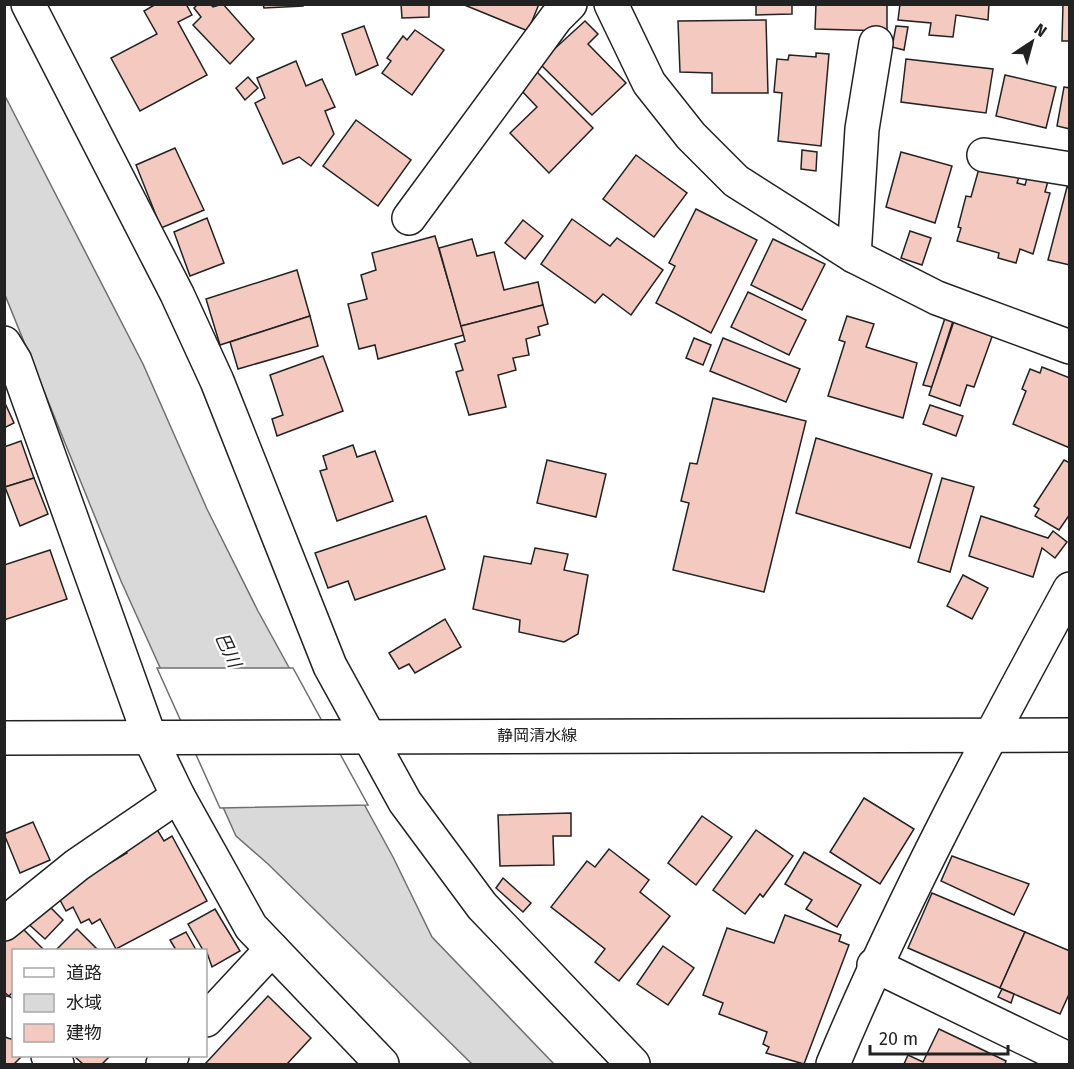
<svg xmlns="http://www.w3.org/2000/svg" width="1074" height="1069" viewBox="0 0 1074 1069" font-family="'Fira Sans','Noto Sans JP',sans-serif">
<rect width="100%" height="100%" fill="#fff"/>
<path fill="#d9d9d9" stroke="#6f6f6f" stroke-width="1.5" d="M4 94 143 364 207 509 258 611 393 857 432 937 554 1064H472L268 864 236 836 121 581 5 295Z"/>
<path fill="#fff" stroke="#6f6f6f" stroke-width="1.5" d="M157 668H293L368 805 220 808Z"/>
<g fill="#f3c9c0" stroke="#222" stroke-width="1.5">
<path d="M156 4H186L192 15 178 22 207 75 140 111 111 58 157 34 144 11Z"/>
<path d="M198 4H210L213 7 223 4 254 39 230 64 193 25 201 17 194 8Z"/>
<path d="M263 4H303V6L264 8Z"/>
<path d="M401 4H429V17L402 18Z"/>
<path d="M462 4H539L528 31Z"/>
<path d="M756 4H792V14L756 15Z"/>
<path d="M816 4H887V31L815 29Z"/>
<path d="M900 4H989L988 20 956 15 953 37 929 35 931 23 898 20Z"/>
<path d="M1063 4H1070V41H1062Z"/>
<path d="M766 20 768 93H712V73L680 72 678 21Z"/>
<path d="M585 21 598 34 588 44 626 83 592 115 539 63Z"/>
<path d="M364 26 378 65 356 75 342 34Z"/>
<path d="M896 26 908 27 904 50 892 47Z"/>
<path d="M415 30 444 50 412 95 382 73 391 61 387 58 403 36 407 40Z"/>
<path d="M816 53 829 54 821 146 778 141 782 93 774 92 777 59 788 60 789 55 816 57Z"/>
<path d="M906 59 993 69 986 113 901 102Z"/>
<path d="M296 61 306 86 322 79 335 107 325 111 334 134 311 166 299 157 283 164 255 103 265 98 257 78Z"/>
<path d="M537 72 593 128 549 173 510 133 537 107 520 89Z"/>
<path d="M1005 75 1056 87 1046 128 996 116Z"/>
<path d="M248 77 258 88 245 100 236 88Z"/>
<path d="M1064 87 1070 88V129L1057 126Z"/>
<path d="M356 120 411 160 378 206 323 166Z"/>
<path d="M175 148 204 210 161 228 136 165Z"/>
<path d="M802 150 817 152 816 171 801 169Z"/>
<path d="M901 152 952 166 935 223 886 207Z"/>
<path d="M636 155 687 193 654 237 603 199Z"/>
<path d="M980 165 1019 177 1017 183 1025 185 1027 178 1048 181 1045 192 1050 193 1033 254 1020 249 1016 263 998 258 999 253 957 241 961 228 958 227 966 196 971 197Z"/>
<path d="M1067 187 1070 188V265L1048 260Z"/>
<path d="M696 209 757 240 711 333 656 303 675 266 669 263Z"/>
<path d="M207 218 224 263 190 276 174 232Z"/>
<path d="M572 219 610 246 617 238 663 270 631 315 603 294 595 303 541 264Z"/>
<path d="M523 220 543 236 525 259 505 243Z"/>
<path d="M910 231 931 238 922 265 901 258Z"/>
<path d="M435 236 464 335 378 359 375 345 359 349 348 304 367 299 361 275 376 270 372 253Z"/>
<path d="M472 239 477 256 494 252 504 290 538 282 543 305 461 326 439 248Z"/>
<path d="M773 239 825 264 802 310 751 285Z"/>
<path d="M297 270 310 316 220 345 206 299Z"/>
<path d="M748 292 806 320 789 355 731 327Z"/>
<path d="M543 305 548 324 538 327 540 335 526 339 529 355 513 358 516 370 498 375 506 407 469 415 456 372 463 370 455 344 465 341 461 326Z"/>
<path d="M310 316 318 346 238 369 230 342Z"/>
<path d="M847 316 874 324 866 347 917 363 903 418 828 396 845 342 839 340Z"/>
<path d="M945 318 953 321 932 387 923 385Z"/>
<path d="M954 321 993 334 974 387 967 385 960 406 929 395Z"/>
<path d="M694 338 711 345 703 365 686 358Z"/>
<path d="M723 338 800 369 786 402 710 371Z"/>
<path d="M323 356 343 411 277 436 272 419 283 415 270 375Z"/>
<path d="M1042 367 1070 378V448L1013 424 1026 391 1022 389 1030 369 1040 373Z"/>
<path d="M713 398 806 421 764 592 673 570 689 503 681 501 690 463 697 464Z"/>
<path d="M4 401 14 423 4 428Z"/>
<path d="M930 405 963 416 956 436 923 424Z"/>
<path d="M816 438 932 474 910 548 796 513Z"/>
<path d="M21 441 34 478 5 487 4 447Z"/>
<path d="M353 445 357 457 375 451 393 501 337 521 320 471 327 469 323 456Z"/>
<path d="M547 460 606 474 596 517 537 503Z"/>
<path d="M1064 460 1070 463V514L1059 530 1035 516 1039 509 1034 506Z"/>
<path d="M34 478 48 514 20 526 5 487Z"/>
<path d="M942 478 974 487 950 572 918 562Z"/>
<path d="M426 516 445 569 355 600 348 581 328 588 315 553Z"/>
<path d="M981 516 1048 538 1053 531 1067 542 1055 558 1042 548 1033 577 969 556Z"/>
<path d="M535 548 568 554 564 570 588 575 578 634 564 642 519 632 520 620 473 609 484 556 531 564Z"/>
<path d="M50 550 67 599 4 620V565Z"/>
<path d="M963 575 988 588 972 619 947 606Z"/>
<path d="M445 619 461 647 415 673 409 664 399 669 389 653Z"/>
<path d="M864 798 914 829 880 884 830 852Z"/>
<path d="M571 813V836H553L554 865 500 866 498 815Z"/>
<path d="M702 816 732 837 696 885 668 863Z"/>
<path d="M33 822 50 860 20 873 4 834Z"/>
<path d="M156 828 164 841 172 836 207 901 116 949 100 919 92 924 89 919 81 923 73 907 66 911 55 891 104 853 110 863 127 853 124 846Z"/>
<path d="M756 830 793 856 763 897 760 894 745 914 713 890Z"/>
<path d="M609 849 649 880 640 892 670 916 619 981 595 962 605 949 551 907 587 861 595 867Z"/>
<path d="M804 852 861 885 837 927 806 909 812 900 785 884Z"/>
<path d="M952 856 1029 884 1014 915 941 881Z"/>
<path d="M503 878 531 903 523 912 496 888Z"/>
<path d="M932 893 1025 932 1000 988 908 948Z"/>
<path d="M42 899 63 920 45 939 23 919Z"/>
<path d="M215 909 240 951 212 967 206 950H203L188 924Z"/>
<path d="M785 915 841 935 839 941 849 945 804 1064 766 1053 769 1047 763 1044 767 1032 719 1014 723 1003 703 995 727 928 774 943Z"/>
<path d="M13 919 44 950H14V991L9 996 4 992V928Z"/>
<path d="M77 929 98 950H56Z"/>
<path d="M186 932 196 950H176L170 940Z"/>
<path d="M1025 932 1070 951V992L1060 1014 1000 988Z"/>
<path d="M663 946 694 968 668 1005 637 984Z"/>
<path d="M1002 989 1014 994 1011 1003 998 997Z"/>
<path d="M268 996 311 1038 287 1064H205Z"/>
<path d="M4 1021 14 1029V1056H22L14 1064H4Z"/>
<path d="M939 1029 1006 1061 1005 1064H904L908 1055 923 1062Z"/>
<path d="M74 1056H110L102 1064H83Z"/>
</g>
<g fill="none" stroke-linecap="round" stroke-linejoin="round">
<g stroke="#222" stroke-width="36">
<g id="street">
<path d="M28 4 177 294 217 381 330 666 405 802 482 906 633 1064"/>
<path d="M611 4 649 83 691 136 736 181 854 256 937 298 1070 347"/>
<path d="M984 155 1070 169"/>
<path d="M409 218 556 18 570 4"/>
<path d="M854 256 862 129 876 43"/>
<path d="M4 343 15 361 150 738 178 796 251 927 382 1064"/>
<path d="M4 924 77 865 178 796"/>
<path d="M874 965 1070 1060"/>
<path d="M4 1013 14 1022"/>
<path d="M206 1020 272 949"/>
<path d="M48 1056 57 1064"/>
<path d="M163 1064 172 1056"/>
<path d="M833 1064C901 901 985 745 1070 589"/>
</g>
</g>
<g stroke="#222" stroke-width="36">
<path id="primary" d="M4 738 1070 735"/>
</g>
<use href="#street" stroke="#fff" stroke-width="33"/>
<use href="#primary" stroke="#fff" stroke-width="33"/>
</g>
<g text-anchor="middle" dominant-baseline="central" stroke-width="4.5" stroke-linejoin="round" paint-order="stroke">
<g font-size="16" fill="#222" stroke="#fff">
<text x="537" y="735">静岡清水線</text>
</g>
<g font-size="18" font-style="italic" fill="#222" stroke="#fff">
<text transform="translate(228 650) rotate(65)">巴川</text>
</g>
</g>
<rect width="1074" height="1069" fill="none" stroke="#222222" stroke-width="12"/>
<rect x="12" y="949" width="195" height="108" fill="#ffffff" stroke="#a7a7a7" stroke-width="1.5"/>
<rect x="24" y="968" width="30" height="9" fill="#ffffff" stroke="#a7a7a7" stroke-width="1.5"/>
<text x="66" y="979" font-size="18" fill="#222222">道路</text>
<rect x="24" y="994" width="30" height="18" fill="#d9d9d9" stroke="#a7a7a7" stroke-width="1.5"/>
<text x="66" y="1009" font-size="18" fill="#222222">水域</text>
<rect x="24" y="1024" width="30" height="18" fill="#f3c9c0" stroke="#a7a7a7" stroke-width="1.5"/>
<text x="66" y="1039" font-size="18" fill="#222222">建物</text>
<g transform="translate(1032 42) rotate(36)" stroke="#ffffff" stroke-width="4.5" paint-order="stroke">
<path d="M0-4.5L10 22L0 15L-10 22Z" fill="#222222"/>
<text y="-9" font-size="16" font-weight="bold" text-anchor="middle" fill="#222222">N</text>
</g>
<path d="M870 1045v9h138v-9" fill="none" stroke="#222222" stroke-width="3"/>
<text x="879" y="1045" font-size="18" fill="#222222" stroke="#ffffff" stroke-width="4.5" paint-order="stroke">20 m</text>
</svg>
